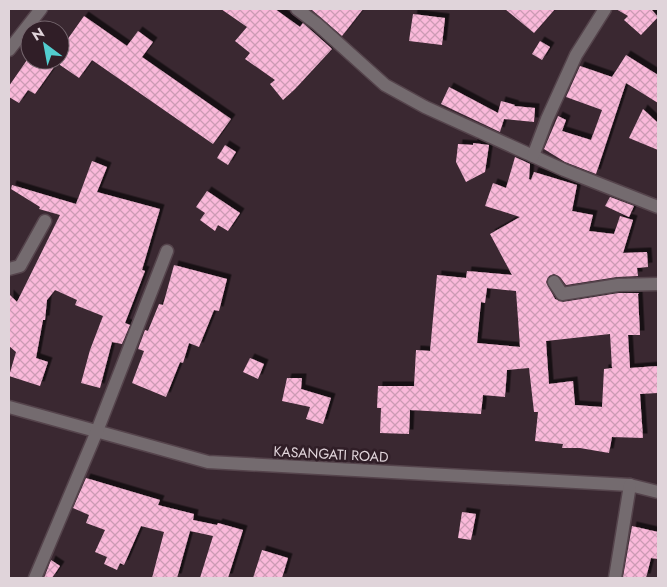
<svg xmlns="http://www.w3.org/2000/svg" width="667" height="587" viewBox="0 0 667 587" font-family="Jost,sans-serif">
<defs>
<pattern id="building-cross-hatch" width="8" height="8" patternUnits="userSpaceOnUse" patternTransform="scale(1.25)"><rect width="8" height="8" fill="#fab9da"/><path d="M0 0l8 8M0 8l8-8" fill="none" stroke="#cc9bb4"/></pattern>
<filter id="shadow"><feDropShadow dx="4.5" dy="-4.5" stdDeviation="0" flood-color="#0009"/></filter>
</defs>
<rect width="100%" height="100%" fill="#3a2831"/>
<g fill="url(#building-cross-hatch)" fill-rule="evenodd" filter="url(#shadow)">
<path d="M221 9H275L300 27 303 23 332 49 295 89 283 100 270 84 275 80 245 59 250 53 235 41 247 27Z"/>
<path d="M312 9H363L342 36 312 10Z"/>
<path d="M505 9H555L534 33Z"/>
<path d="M616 9H651L658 17 641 35 624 20 628 16Z"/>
<path d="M413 14 445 18 442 45 409 41Z"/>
<path d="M84 16 127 46 138 31 153 42 142 57 231 119 213 144 92 60 79 78 60 65V50Z"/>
<path d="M540 41 550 47 542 60 532 54Z"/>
<path d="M626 55 658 75V103L626 83 596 174 565 162 544 149 558 116 566 120 562 131 591 140 602 110 566 97 580 66 612 77Z"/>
<path d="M27 60H59L35 94 28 90 19 103 9 97V86Z"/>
<path d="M449 87 498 113 501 101 515 105 514 106 535 108 534 122 504 119 500 132 441 104Z"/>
<path d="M643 109 658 123V150L629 138Z"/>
<path d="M473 143 489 145 485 172 466 182 456 162 458 144 473 145Z"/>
<path d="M225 145 236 152 228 165 217 158Z"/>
<path d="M515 157 530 164 529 179 531 180 534 172 577 185 572 211 593 215 589 231 614 234 620 216 633 220 623 253 647 252 648 267 637 268 638 276 617 277 566 285 560 277 554 274 549 276 546 282 555 299 563 302 619 293H639L638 294 640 335H628L630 368 657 366 658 393 640 394 643 438 612 437 609 453 580 448H562L563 444 535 441 538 412H534L529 368 507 370 505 397 483 395 481 414 410 410 409 434 380 433 381 408H377L378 386H414L416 350 430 351 437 275 466 278 467 271 512 275 490 234 520 217 485 206 493 183 506 188ZM487 288 516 291 520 347 477 343 481 302 485 303ZM610 334 612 368 604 369 602 407 575 405 573 381 549 384 546 341Z"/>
<path d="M92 161 107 167 97 192 160 209 142 270 145 271 125 323 130 325 122 344 112 342 100 388 81 383 90 350 103 316 75 305 77 300 55 290 47 300 45 320H43L36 358 48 362 40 386 9 376 16 352 9 346V294L17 302 60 215 39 209 40 207 11 189 12 185 76 204Z"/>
<path d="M207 191 240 213 228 231 218 225 215 231 200 220 205 213 196 207Z"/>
<path d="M610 197 634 206 629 217 605 206Z"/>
<path d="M174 265 227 279 219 311 214 310 199 347 189 343 183 363 180 362 166 397 132 383 144 351 138 349 145 330 148 331 159 304 163 305Z"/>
<path d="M250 358 264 364 258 379 243 372Z"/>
<path d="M287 378H302L301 389 331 398 323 424 306 419 310 407 282 401Z"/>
<path d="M86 478 160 500 158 505 194 514 193 520 217 525 218 523 243 530 228 578H200L213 536 190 531 177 578H152L164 532 141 526 124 565 120 563 117 570 104 564 107 557 95 552 105 530 86 523 89 515 73 508Z"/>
<path d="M462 512 476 514 471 540 458 538Z"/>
<path d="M632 526 658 532V559L651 558 646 578 623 577Z"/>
<path d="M262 550 288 558 282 578H253Z"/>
<path d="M51 560 60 566 52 578H44Z"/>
</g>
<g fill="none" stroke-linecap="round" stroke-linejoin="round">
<g stroke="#55444c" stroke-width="15">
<g id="minor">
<path d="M297 9 317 24 385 85 425 107 564 170 658 207"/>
<path d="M9 50 41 9"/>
<path d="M533 156 547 119 576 55 605 9"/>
<path d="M9 269 20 266 45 221"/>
<path d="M554 282 562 294 618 285 658 284"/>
<path d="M9 407 208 462 630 485 658 492"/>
<path d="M35 578 97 431 167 251"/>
<path d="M615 578 630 485"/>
</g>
</g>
<use href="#minor" stroke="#746b6f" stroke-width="12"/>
</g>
<g text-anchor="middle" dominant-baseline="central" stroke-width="5" stroke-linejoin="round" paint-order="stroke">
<g font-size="14" fill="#e0d4da" stroke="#301e27">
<text transform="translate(331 454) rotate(3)">KASANGATI ROAD</text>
</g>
</g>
<rect width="667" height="587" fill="none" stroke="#e0d4da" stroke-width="20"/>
<g transform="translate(45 45) rotate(328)"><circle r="24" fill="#301e27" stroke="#76676f"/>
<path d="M0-4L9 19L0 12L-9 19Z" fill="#52cdcf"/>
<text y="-8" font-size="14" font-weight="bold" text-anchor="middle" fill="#e0d4da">N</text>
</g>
</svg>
